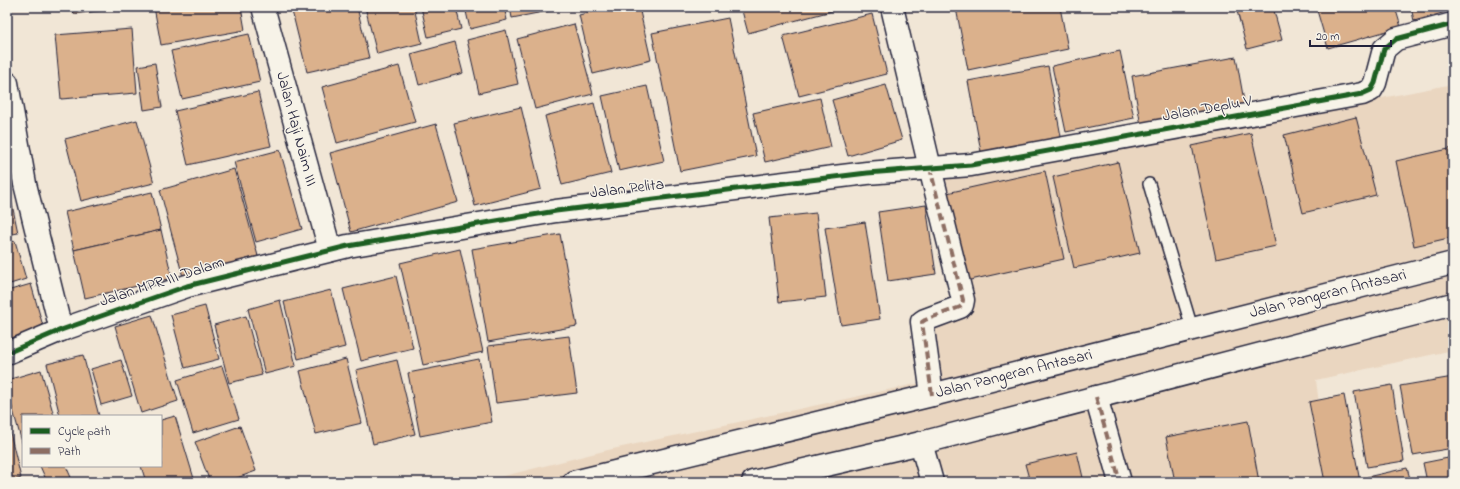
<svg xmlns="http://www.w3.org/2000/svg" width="1460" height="489" viewBox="0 0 1460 489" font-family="'Indie Flower',sans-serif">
<rect width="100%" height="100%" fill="#f1e6d6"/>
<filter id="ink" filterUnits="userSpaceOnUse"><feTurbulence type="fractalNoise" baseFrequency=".025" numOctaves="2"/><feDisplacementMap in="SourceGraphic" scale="8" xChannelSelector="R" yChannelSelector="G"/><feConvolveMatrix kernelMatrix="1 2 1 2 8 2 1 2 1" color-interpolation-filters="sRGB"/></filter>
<g filter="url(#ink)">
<path fill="#ead6c0" d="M1453 84V350L1316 380 1329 482H948L944 472 894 482H480L608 450 934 380 928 326 964 316 946 178 1199 134Z"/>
<g fill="#dbb18c" stroke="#22223b">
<path d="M48 7H71L48 10Z"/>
<path d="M72 7H120V8L74 14Z"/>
<path d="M154 7H241L245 30 161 45Z"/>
<path d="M291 7H357L369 58 307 72Z"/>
<path d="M365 7H414L422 43 377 54Z"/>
<path d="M421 7H456L461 29 428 37Z"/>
<path d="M465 7H504L507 20 470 29Z"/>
<path d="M510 7H569L512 18Z"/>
<path d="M611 7H639L651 60 593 74 579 15Z"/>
<path d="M741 7H847L748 33Z"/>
<path d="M1060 7 1068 49 968 70 956 8Z"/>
<path d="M1236 7H1273L1282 40 1247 49Z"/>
<path d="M1316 7H1395L1401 27 1328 48Z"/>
<path d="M1411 7H1453V10L1414 21Z"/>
<path d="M872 14 887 74 799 96 783 36Z"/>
<path d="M728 18 756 156 680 171 652 33Z"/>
<path d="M574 24 593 94 535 109 517 39Z"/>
<path d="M132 29 137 93 61 99 55 35Z"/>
<path d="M506 30 518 84 479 93 467 40Z"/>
<path d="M249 34 260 82 182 99 171 51Z"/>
<path d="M455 42 463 73 419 85 411 54Z"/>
<path d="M1120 51 1134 118 1066 132 1052 66Z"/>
<path d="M1236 57 1246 112 1142 131 1132 76Z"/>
<path d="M155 63 162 107 144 110 138 66Z"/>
<path d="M399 66 415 122 337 143 322 87Z"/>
<path d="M1048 66 1062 142 982 157 968 81Z"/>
<path d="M886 85 902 140 848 156 832 100Z"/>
<path d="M647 86 664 161 619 171 602 96Z"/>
<path d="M258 92 271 146 188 165 175 111Z"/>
<path d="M820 98 831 147 765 162 753 113Z"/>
<path d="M594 103 611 173 562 185 545 116Z"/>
<path d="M521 107 541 189 475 206 454 123Z"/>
<path d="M1356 117 1376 195 1303 213 1284 135Z"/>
<path d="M137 120 154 183 81 201 65 139Z"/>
<path d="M436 124 458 202 351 232 330 153Z"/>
<path d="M1251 133 1276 246 1216 259 1192 146Z"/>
<path d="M1453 148V237L1414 246 1396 161Z"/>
<path d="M280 150 302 229 256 242 234 162Z"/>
<path d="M1118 162 1140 253 1074 268 1053 177Z"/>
<path d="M234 169 258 256 183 277 160 190Z"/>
<path d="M1045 171 1064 259 966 281 947 193Z"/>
<path d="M7 180 18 233 7 235Z"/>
<path d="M152 192 161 230 74 250 65 212Z"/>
<path d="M926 205 936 274 888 281 878 212Z"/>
<path d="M816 213 826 297 779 302 769 218Z"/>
<path d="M865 222 880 319 841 325 825 228Z"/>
<path d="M161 230 172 278 85 298 74 250Z"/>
<path d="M560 234 577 326 488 342 472 249Z"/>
<path d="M15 241 26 279 7 285V243Z"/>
<path d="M460 249 483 352 423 365 400 263Z"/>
<path d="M396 276 413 348 361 361 343 289Z"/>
<path d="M31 284 45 333 7 344V291Z"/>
<path d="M331 290 345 347 298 359 284 302Z"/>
<path d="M280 300 296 366 265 374 248 309Z"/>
<path d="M205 306 219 359 185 368 171 315Z"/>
<path d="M152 315 178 401 141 413 115 326Z"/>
<path d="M246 316 262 375 229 383 214 325Z"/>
<path d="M569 336 577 393 496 403 488 346Z"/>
<path d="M83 355 99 416H60L47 364Z"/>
<path d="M346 359 362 423 316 434 300 371Z"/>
<path d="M479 359 492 422 420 436 408 373Z"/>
<path d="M121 360 132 396 101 405 91 369Z"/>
<path d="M397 360 415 434 373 444 356 370Z"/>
<path d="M222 366 239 419 193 433 177 380Z"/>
<path d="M41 370 54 416H23V446L7 389V380Z"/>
<path d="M1453 377V448L1413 455 1400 386Z"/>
<path d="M1392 385 1404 461 1367 467 1354 392Z"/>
<path d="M1344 395 1360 482H1325L1309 402Z"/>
<path d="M175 416 195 482H146L141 466H161V420Z"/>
<path d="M7 420 21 478 7 482Z"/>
<path d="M1248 421 1259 482H1175L1166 437Z"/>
<path d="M240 426 256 471 226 482H210L195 442Z"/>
<path d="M1077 452 1084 482H1030L1025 464Z"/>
<path d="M1453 457V482H1427L1423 463Z"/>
<path d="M40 466H66L73 482H47Z"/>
<path d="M1407 468 1411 482H1368L1367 477Z"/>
</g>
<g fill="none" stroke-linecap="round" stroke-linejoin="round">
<g stroke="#22223b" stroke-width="14">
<path id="lane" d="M1149 184 1192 328"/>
</g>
<g stroke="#22223b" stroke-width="25">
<g id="street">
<path d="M263 7 330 250"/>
<path d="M892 7 930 168 963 300 962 305 960 307 925 320 922 322 932 395"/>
<path d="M7 83 25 184 61 330"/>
<path d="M7 353 61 330 187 286 348 246 556 211 867 173 971 165 1362 94 1371 90 1375 83 1384 49 1396 39 1453 24"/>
<path d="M1096 397 1120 482"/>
<path d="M921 443 932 482"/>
</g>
</g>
<g stroke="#22223b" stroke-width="25">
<g id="primary">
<path d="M574 482 932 395 1453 263"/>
<path d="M753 482 921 443 1453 304"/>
</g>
</g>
<use href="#lane" stroke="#f7f3e8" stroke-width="11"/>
<use href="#street" stroke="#f7f3e8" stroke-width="22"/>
<use href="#primary" stroke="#f7f3e8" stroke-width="22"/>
<g stroke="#8d6e63" stroke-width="4" stroke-dasharray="8 4" stroke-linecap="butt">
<path d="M1451 304 1453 314"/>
<path d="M932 395 922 322 925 320 960 307 962 305 963 300 930 168 933 167"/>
<path d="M1096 397 1120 482"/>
</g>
<g stroke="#f7f3e8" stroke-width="8">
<path id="cycleway" d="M7 353 61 330 187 286 348 246 556 211 867 173 971 165 1362 94 1371 90 1375 83 1384 49 1396 39 1453 24"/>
</g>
<use href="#cycleway" stroke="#1b5e20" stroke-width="5"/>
</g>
</g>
<g text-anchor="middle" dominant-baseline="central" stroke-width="3" stroke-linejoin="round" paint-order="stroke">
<g font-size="16" fill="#22223b" stroke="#f7f3e8">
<text transform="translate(1207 109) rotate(-10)">Jalan Deplu V</text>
<text transform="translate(296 129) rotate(75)">Jalan Haji Naim III</text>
<text transform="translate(627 189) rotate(-7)">Jalan Pelita</text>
<text transform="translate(162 282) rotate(-18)">Jalan MPR III Dalam</text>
<text transform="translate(1328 294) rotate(-14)">Jalan Pangeran Antasari</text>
<text transform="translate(1014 374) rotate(-14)">Jalan Pangeran Antasari</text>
</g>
</g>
<rect width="1460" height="489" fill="none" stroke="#f7f3e8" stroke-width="24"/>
<rect x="12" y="12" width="1436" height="465" fill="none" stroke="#22223b" stroke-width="1.5" filter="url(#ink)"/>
<rect x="22" y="415" width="140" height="52" fill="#f7f3e8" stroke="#a29fa3"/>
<rect x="30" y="428" width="20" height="6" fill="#1b5e20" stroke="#a29fa3"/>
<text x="58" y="435" font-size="12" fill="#22223b">Cycle path</text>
<rect x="30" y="448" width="20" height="6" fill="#8d6e63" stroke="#a29fa3"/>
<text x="58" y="455" font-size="12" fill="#22223b">Path</text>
<path d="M1310 40v6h81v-6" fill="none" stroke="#22223b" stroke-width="2"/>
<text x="1316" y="40" font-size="12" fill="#22223b" stroke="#f7f3e8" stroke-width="3" paint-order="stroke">20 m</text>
</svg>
